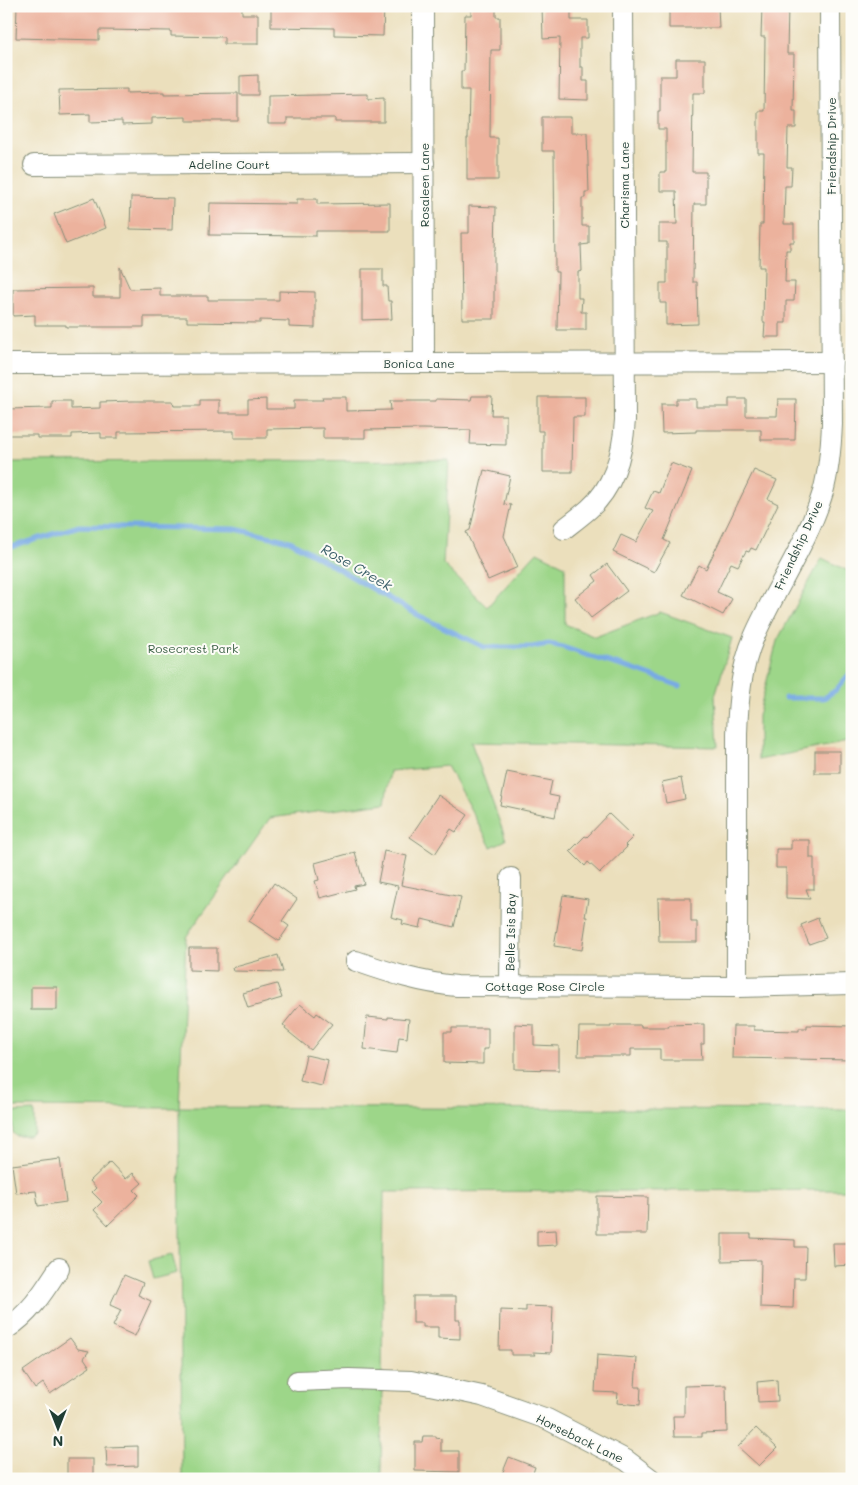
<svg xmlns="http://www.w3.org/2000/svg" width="858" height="1485" viewBox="0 0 858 1485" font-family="Mali,sans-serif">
<rect width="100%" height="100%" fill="#fdfcf7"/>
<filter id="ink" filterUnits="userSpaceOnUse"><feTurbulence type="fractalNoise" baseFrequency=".02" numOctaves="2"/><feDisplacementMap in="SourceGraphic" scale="10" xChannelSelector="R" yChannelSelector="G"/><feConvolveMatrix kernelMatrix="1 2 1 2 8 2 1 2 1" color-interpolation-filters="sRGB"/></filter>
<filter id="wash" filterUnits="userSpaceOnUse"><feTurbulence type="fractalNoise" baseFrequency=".0096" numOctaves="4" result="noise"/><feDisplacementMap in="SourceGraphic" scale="20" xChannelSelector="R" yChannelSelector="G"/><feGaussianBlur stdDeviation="1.12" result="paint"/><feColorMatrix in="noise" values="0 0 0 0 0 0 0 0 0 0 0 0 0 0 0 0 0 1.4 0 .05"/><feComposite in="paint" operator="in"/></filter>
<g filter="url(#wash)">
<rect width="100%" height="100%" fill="#ebdfbc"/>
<g fill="#9dd689" stroke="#5e8a5e">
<path d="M449 460 443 564 487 607 537 552 565 566V624L595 637 660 612 732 638 715 696 718 747 471 742 506 840 491 847 447 766 390 771 385 803 270 818 186 937 179 1107 852 1110V1190L384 1192 381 1479H182L179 1108 6 1107V462Z"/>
<path d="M822 558 852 573V741L758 760V716L777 641Z"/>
<path d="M34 1111V1133L29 1136H16L13 1133 12 1112Z"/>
<path d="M172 1255 177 1273 153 1279 148 1261Z"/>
</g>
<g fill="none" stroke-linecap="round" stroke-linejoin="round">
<g stroke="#78aae4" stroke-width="5">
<path d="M12 547 79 526 235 529 290 541 418 615 484 647H532L549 644 563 647 592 657 632 669 680 686"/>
<path d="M785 698H824L836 690 852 671"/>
</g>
</g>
<g id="blocks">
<g fill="#ecb29d">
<path d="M17 6H140V9L171 10V6H242V14H258V44H224V37L171 36V31L99 30V40L16 38Z"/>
<path d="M271 6H384L383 36 334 35V28L271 27Z"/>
<path d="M471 6H496V17H500V50H491L490 138H498V180H467V138H468L469 90H461V71H464L465 15H471Z"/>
<path d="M542 6H571V20H588V38H580V67H583V81H588V100L559 99 560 38 543 39Z"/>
<path d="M669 6H718L719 28H669Z"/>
<path d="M762 6H788L787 54H794L793 111H796V128H788L787 167H792L791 186H785L784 224H794V242H790V250H786L785 282H795L794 301H786V323H780V337H764L765 322H763L764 267H759L760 224H763L764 153H758V111H764L765 37H761Z"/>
<path d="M676 59H705V93H693L692 172H706V204H694L693 282H697L698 324 666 325V303H660V283H667V242H659V224H677L676 191H660V172H666V129H658V111H660V76H676Z"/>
<path d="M258 75V95H240V76Z"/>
<path d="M127 89V93L164 92V94L238 93V121H186V117L152 118V124L122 125V121L90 122V114L60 115 59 90Z"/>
<path d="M368 94V99L384 98V122H335V118H287V124H268V96Z"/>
<path d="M542 117H571V133H587L589 192H585V198H582V226H589V244L581 245 582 271 578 272V298H582L581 312H586V330H557L558 272H555L554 151H542Z"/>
<path d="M131 197 173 198 172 230 130 229Z"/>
<path d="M94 198 106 228 66 244 54 214Z"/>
<path d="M297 199H317V204L390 203V231H316V236L209 235 210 203 297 204Z"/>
<path d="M469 206 496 207 495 251H494V319H462L461 233H469Z"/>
<path d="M120 267 130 289 160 288V296H208V300H279V291L315 292V328L289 327V321L260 320V323L187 322V317H144V327H66V325H35V315L13 316V289L93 288V297H120Z"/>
<path d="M362 269H383V286H387L388 301H391L392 319 362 320Z"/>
<path d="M472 396H492L491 415H506V445L470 444 471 430 422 429 365 430V438H323V428L267 429V438H234V431L118 432V438H101V433L72 434V438H37V435H6V409L52 408V401H71V409L100 408V402L133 401H173L174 406H200V400H219V413H248V400L266 399V409H294V400H323L322 397H346V411L391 410 390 401H436V399L471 400Z"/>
<path d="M538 397H585V417H573L572 472H543V431H538Z"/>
<path d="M676 399H696V407H729V399H746V416H777L778 399H796L795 440H761V430H696V432L662 433 661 404H676Z"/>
<path d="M671 463 692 471 664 540 670 543 654 572 613 552 621 535 636 542 653 511 645 508 653 491 659 493Z"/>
<path d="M484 470 510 476 504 504 511 505 504 536 518 567 488 580 466 532 470 530Z"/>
<path d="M754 470 777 480 768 499 778 504 756 550 751 548 749 552 746 551 738 566 731 563 717 592 732 599 723 615 683 595 699 565 706 569Z"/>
<path d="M607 564 627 591 591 618 575 598 597 581 593 575Z"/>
<rect x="815" y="751" width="25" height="22"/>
<path d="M507 772 552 781 549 795 559 797 555 817 500 805Z"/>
<path d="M681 778 685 799 666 803 662 782Z"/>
<path d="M438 795 468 815 456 832 451 829 435 854 410 837Z"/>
<path d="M609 814 633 837 625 845 627 847 600 873 588 862 585 866 570 851 585 836 587 837Z"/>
<path d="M791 840H810V858H814V889H806L810 899 786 898V868H776V849H791Z"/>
<path d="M384 851 407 856 401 885 461 897 454 927 422 919 420 928 402 924 403 920 391 917 398 886 378 882Z"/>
<path d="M355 852 364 884 354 886 355 889 320 898 315 881 319 880 315 863Z"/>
<path d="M274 883 297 899 282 921 289 926 279 941 249 921Z"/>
<path d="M563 895 588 899 585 917H587L582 950 554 946Z"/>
<path d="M658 898H691V922H697V942H659Z"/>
<path d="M818 918 826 938 809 944 801 925Z"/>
<path d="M189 948H217V971L189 970Z"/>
<path d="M278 955 283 972 233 971 232 968Z"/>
<path d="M277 984 282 998 248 1008 243 993Z"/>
<rect x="31" y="987" width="26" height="23"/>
<path d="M300 1004 315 1016 317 1013 332 1024 311 1050 285 1029 286 1027 283 1025Z"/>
<path d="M367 1017 388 1019V1017L409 1019 407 1038 399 1037 397 1053 364 1049Z"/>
<path d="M515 1024 534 1025V1045L559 1046V1070L515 1069Z"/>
<path d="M704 1024V1044H701L702 1060H660V1049H631V1056H578L579 1027H611V1025H641V1027H669L668 1025Z"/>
<path d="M807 1025 852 1026V1060L732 1058 733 1026H754V1030L799 1031V1028H807Z"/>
<path d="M452 1028H488V1049H483V1064L444 1063V1032H452Z"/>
<path d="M306 1055 328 1060 322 1086 300 1081Z"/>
<path d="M60 1159 66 1202 38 1206 36 1191 16 1193 12 1165Z"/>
<path d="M110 1162 126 1179 133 1173 142 1183 134 1190 139 1195 108 1225 94 1210 102 1202 92 1192 96 1188 90 1181Z"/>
<path d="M597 1196 648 1197 647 1234H597Z"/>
<path d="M556 1230 557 1245 537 1246V1231Z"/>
<path d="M722 1234H751V1238L795 1240V1247H806L805 1278H794L793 1308 760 1307 761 1260 722 1261Z"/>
<path d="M833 1243H852V1265L834 1266Z"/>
<path d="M124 1275 143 1283 138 1295 151 1301 135 1336 113 1326 121 1310 110 1305Z"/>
<path d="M413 1296H456V1320H460V1339L438 1338V1327H423V1323H413Z"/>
<path d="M526 1306 553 1307 551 1353 533 1352 535 1355H511V1350H499L500 1310 526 1311Z"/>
<path d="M70 1338 78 1349 89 1351 84 1358 90 1367 50 1394 43 1383 35 1389 23 1371Z"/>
<path d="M597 1355 637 1358 635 1387H641L640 1405 617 1403 618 1393 595 1392Z"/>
<path d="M777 1380 778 1401 758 1402 757 1382Z"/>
<path d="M726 1385 727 1432 702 1433V1437H674L673 1416H684V1386Z"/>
<path d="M756 1428 777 1448 759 1466 738 1447Z"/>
<path d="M423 1436H436V1438L441 1439V1451H459V1472L415 1471V1442H422Z"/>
<path d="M138 1446V1466L107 1467 106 1447Z"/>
<path d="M509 1457 535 1467 531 1479H500Z"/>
<rect x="67" y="1459" width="26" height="20"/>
</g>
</g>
</g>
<g filter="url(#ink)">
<use href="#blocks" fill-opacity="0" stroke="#858e78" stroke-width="1"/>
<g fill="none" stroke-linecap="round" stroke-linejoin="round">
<g stroke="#858e78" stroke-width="22">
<g id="minor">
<path d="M423 6 424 363"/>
<path d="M34 165 424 163"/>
<path d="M6 364 832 362"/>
<path d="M564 529C573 522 581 516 589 509 615 486 623 453 625 420L623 6"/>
<path d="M356 961C390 973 422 983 457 986L737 987 852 984"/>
<path d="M510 986 511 878"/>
<path d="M737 987V734C738 701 741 668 754 637 775 589 808 542 823 492 829 470 831 447 832 424L830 6"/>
<path d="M6 1329C30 1314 44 1291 59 1268"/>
<path d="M297 1381 349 1379 411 1381 482 1396 547 1419 626 1460 651 1479"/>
</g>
</g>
<use href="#minor" stroke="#fff" stroke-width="20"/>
</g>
</g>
<g text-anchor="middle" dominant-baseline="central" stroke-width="4" stroke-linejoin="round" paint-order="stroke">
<g font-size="12" fill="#1f3d34" stroke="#fdfcf7">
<text transform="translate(831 146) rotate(-90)">Friendship Drive</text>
<text x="229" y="164">Adeline Court</text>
<text transform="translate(424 185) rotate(-90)">Rosaleen Lane</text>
<text transform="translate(624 185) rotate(-90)">Charisma Lane</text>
<text x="419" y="363">Bonica Lane</text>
<text transform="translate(798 545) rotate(-65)">Friendship Drive</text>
<text transform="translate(510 932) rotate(-89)">Belle Isis Bay</text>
<text x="545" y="986">Cottage Rose Circle</text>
<text transform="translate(580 1438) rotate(26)">Horseback Lane</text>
</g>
<g font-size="12" fill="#3e6349" stroke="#fdfcf7">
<text x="193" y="648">Rosecrest Park</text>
</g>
<g font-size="14" font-style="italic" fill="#3a5e69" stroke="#fdfcf7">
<text transform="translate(357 567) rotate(30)">Rose Creek</text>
</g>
</g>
<rect width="858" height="1485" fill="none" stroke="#fdfcf7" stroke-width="25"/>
<g transform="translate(58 1428) rotate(180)" stroke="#fdfcf7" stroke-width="4" paint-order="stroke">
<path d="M0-4L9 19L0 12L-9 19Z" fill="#1f3d34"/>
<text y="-8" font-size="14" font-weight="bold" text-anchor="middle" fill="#1f3d34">N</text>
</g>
</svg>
